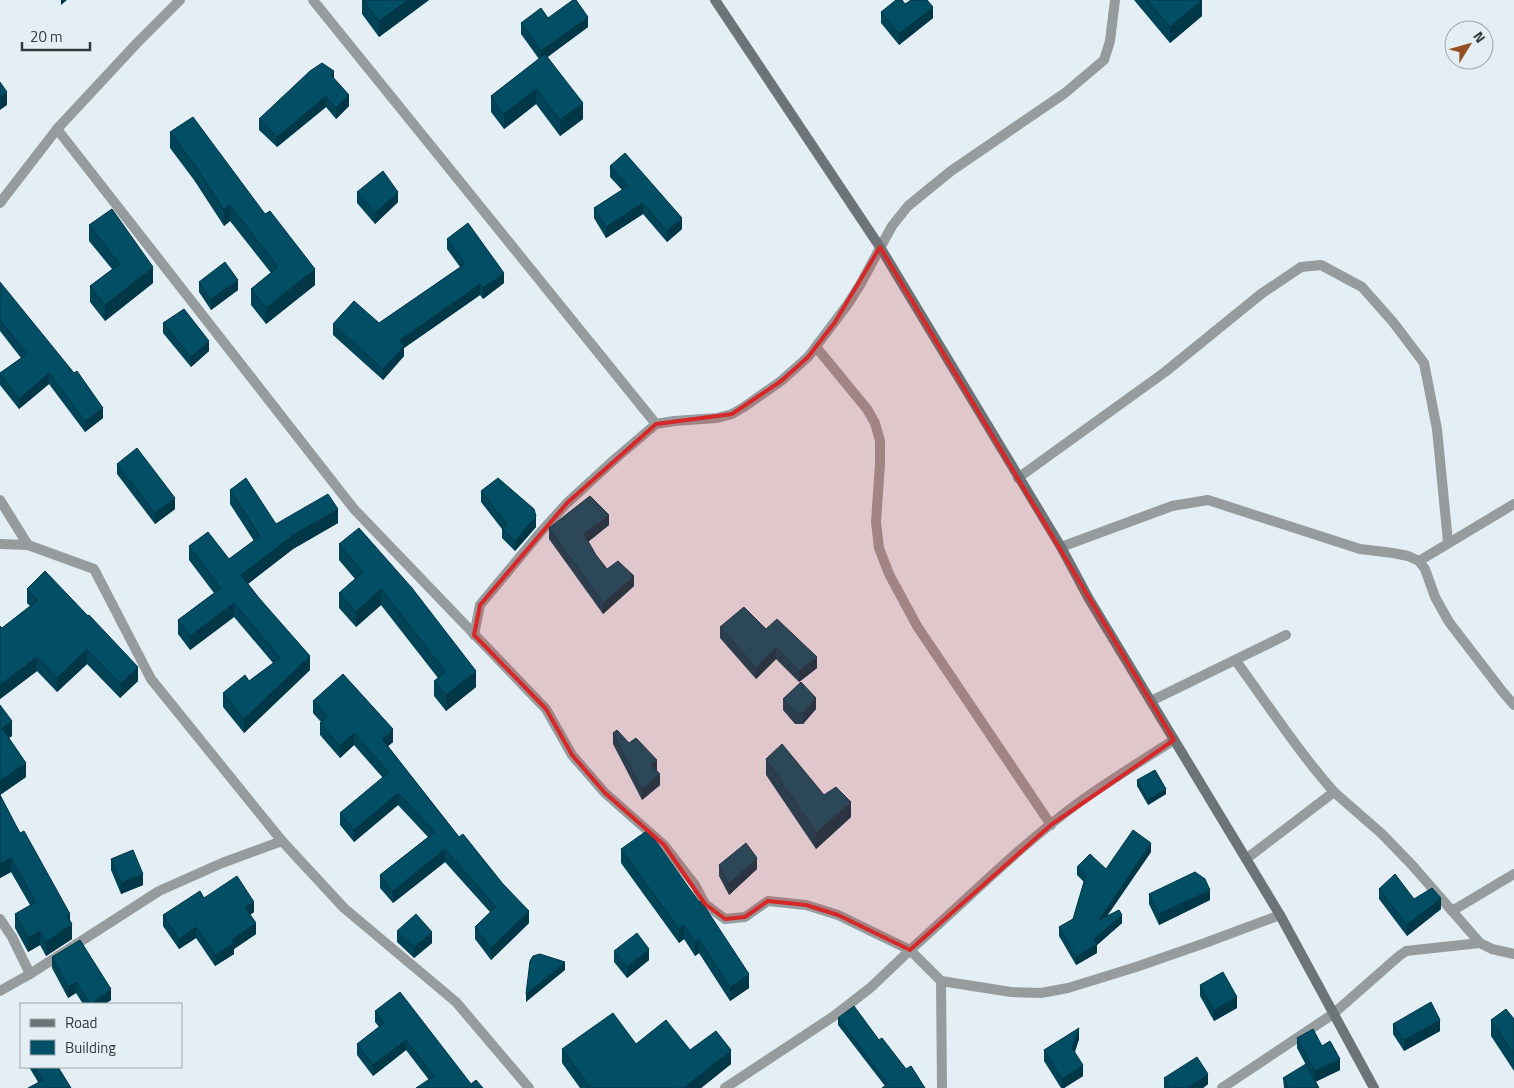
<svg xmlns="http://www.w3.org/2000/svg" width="1514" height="1088" viewBox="0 0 1514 1088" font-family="'Titillium Web',sans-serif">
<rect width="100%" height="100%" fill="#e3eff4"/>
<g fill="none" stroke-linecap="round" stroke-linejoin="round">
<g stroke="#969b9d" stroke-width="10">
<path d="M313 0 656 424"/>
<path d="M57 129 354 509 546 709 572 755 605 793 664 845 695 885 705 904 725 919 745 917 768 901 806 905 838 915 910 950C968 899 1022 843 1085 798 1114 778 1144 759 1174 740"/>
<path d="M0 203 57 129 137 43 180 0"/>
<path d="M816 347 867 409 875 423 880 441V464L876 522 879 548 889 574 917 626 1051 825"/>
<path d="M1018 478 1165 372 1261 294 1301 267 1321 265 1362 287 1393 322 1424 363 1437 429 1448 542"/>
<path d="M0 500 28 545"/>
<path d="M0 544 28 545 94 569 151 679 282 841 344 908 456 1002 529 1088"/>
<path d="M1061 547 1172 506 1208 500 1360 549 1393 553 1408 556 1419 561 1425 569 1435 597 1449 622 1502 691 1514 705"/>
<path d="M1419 561 1514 504"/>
<path d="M474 635 480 605 539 534 567 503 615 459 656 424 674 421 717 418 732 414 744 407 781 381 808 357 848 304 860 285 892 226 908 206 951 171 1065 93 1104 60 1110 41 1115 0"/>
<path d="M1236 661C1268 705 1298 751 1334 792L1246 859"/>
<path d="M1151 701 1286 635"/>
<path d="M1334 792 1382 834 1412 865 1480 943 1492 949 1514 954"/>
<path d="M1452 911 1514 874"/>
<path d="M0 919 12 937 30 974"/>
<path d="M941 981 942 1088"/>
<path d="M0 991 30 974 159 891 222 863 282 841"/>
<path d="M725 1088 834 1016 870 988 910 950 941 981 1011 992 1041 993 1068 988 1136 967 1205 943 1280 915"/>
<path d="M1222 1088 1333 1014 1399 956 1406 951 1480 943"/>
</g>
<path stroke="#6d7477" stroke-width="10" d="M715 0 880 247 1061 547 1089 599 1280 915 1374 1088"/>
</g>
<g fill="#024457">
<path d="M362 0H429L379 37 362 14Z"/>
<path d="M1134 0H1202V16L1170 43Z"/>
<path d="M905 4 933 18 899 45 881 23V12Z"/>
<path d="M548 18 588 27 547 57 583 119 560 136 536 104 504 129 491 112V96L539 59 521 34V23Z"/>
<path d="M334 79 349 106 336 119 326 107 277 147 259 130V119Z"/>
<path d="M170 132 315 285 266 324 251 305V289L271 273 230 221 224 226 194 180 170 148Z"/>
<path d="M610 166 682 229 667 242 643 214 606 238 594 218V208L622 190 610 177Z"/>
<path d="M357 192 398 202 375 224 357 203Z"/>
<path d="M89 225 153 283 105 321 90 302V286L112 269 89 241Z"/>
<path d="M447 239 504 283 483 299 480 295 404 348V356L383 380 333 335V324L379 323 460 267 447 249Z"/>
<path d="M0 282 103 418 85 432 49 384 19 409 0 385V373L21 358 0 331Z"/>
<path d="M199 282 238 290 211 310 199 292Z"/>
<path d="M163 323 209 351 191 367 163 333Z"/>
<path d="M117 464 175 509 155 524 117 474Z"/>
<path d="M230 490 276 524 338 523 293 549 248 584 310 670 244 733 223 707V693L249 681 273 663 234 617 190 650 178 634V620L214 593 189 560V546L229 559 254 541 230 504Z"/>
<path d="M481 491 536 527 515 551 502 538V529L481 502Z"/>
<path d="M609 525 588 542 596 555 607 569 634 586 603 614 549 539V528Z"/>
<path d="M339 544 476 687 446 711 434 696V681L438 678 381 605 356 627 339 608V593L355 579 339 560Z"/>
<path d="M27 589 138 681 120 698 87 664 57 692 37 671 0 699V626L2 628 30 606 27 603Z"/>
<path d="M720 627 766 629 817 668 799 682 776 659 756 679 720 638Z"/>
<path d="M783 699 816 709 803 724H795L783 710Z"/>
<path d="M313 701 393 742 388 746 459 837 529 923 491 960 475 939V927L490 912 445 862 393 903 380 888V875L428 837 398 805 354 842 340 825V813L383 778 354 745 340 758 320 735V723L321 722 313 713Z"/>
<path d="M0 705 12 736 8 738 26 777 0 795 20 833 70 921 72 939 46 956 40 945 28 952 15 928V914L30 905 11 872 0 878Z"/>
<path d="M613 733 657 770 660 785 642 800 613 744Z"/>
<path d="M766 759 824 795 851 817 816 849 766 775Z"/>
<path d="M1137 780 1166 794 1148 805 1137 786Z"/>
<path d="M621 849 749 988 730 1001 699 953 695 956 684 939 679 943 621 863Z"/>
<path d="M1151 852 1107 915 1122 923 1097 945V953L1076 965 1059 936V927L1073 919 1084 882 1077 875V867L1106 869Z"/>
<path d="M111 859 143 885 121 894 111 870Z"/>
<path d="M719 865 757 869 729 895 719 876Z"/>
<path d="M1379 889 1414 899 1441 909 1407 936 1379 899Z"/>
<path d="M1149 894 1210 900 1159 925 1149 904Z"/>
<path d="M204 898 254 912 250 915 256 934 234 949V954L215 966 196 938 179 949 163 926V915Z"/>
<path d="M397 931 432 943 414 958 397 942Z"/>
<path d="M614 951 649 960 627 978 614 962Z"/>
<path d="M52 957 111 1000 105 1004H83L76 993 68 998 52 968Z"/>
<path d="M1200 985 1237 1008 1214 1021 1200 996Z"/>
<path d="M375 1011 471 1084 483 1088 429 1080 406 1050 373 1076 357 1055V1044L379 1027 375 1022Z"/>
<path d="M838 1018 879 1040 906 1069 885 1086 838 1025Z"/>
<path d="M1514 1019V1071L1491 1036V1020Z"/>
<path d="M1393 1024 1440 1031 1404 1051 1393 1034Z"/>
<path d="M1297 1038 1322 1046 1340 1070 1315 1082 1297 1048Z"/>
<path d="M1079 1039 1075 1052 1083 1076 1064 1088H1061L1044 1061V1050Z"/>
<path d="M636 1044 731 1064 701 1088H580L562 1063V1049Z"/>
<path d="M29 1067H58L71 1088 38 1082Z"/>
<path d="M1164 1078 1208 1084 1203 1088H1164Z"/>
<path d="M1283 1078 1319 1088H1284Z"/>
</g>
<g fill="#013747">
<path d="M61 0H67L61 5Z"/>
<path d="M408 0H429L379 37V21Z"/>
<path d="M1202 0V16L1170 43V27Z"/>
<path d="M933 7V18L899 45V34Z"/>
<path d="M588 17V27L541 62V51Z"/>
<path d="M334 71V82L331 75Z"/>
<path d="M536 89V104L504 129V114Z"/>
<path d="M7 92V105L0 110V97Z"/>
<path d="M349 95V106L336 119V108Z"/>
<path d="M326 96V107L277 147V137Z"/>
<path d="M583 103V119L560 136V120Z"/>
<path d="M398 192V202L375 224V213Z"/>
<path d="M643 203V214L606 238V227Z"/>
<path d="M230 205V221L224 226V210Z"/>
<path d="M682 218V229L667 242V231Z"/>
<path d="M153 267V283L105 321V305Z"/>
<path d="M315 269V285L266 324V308Z"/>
<path d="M504 273V283L483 299V288Z"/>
<path d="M238 280V290L211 310V299Z"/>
<path d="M480 284V295L404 348V356L383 380V369L399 341Z"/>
<path d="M209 341V351L191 367V357Z"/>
<path d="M49 373V384L19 409V399Z"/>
<path d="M103 408V418L85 432V421Z"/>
<path d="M175 498V509L155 524V513Z"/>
<path d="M338 509V523L293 549 241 589V575L293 535Z"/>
<path d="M609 515V525L584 545V534Z"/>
<path d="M536 516V527L515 551V541Z"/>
<path d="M634 576V586L603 614V603Z"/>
<path d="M381 589V605L356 627V612Z"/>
<path d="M234 603V617L190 650V636Z"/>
<path d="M776 648V659L756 679V668Z"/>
<path d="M87 649V664L57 692V678Z"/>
<path d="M310 656V670L244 733V719Z"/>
<path d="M37 657V671L0 699V685Z"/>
<path d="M817 657V668L799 682V671Z"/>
<path d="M138 667V681L120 698V684Z"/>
<path d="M476 671V687L446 711V695Z"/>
<path d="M816 698V709L803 724V713Z"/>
<path d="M12 721V736L2 743V728Z"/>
<path d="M393 729V742L382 751V739Z"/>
<path d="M354 733V745L340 758V746Z"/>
<path d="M657 760V770L651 776V765Z"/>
<path d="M26 763V777L0 795V781Z"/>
<path d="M660 774V785L642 800V789Z"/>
<path d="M1166 789V794L1148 805V800Z"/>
<path d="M398 793V805L354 842V830Z"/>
<path d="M851 802V817L816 849V833Z"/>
<path d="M1151 843V852L1099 928V920Z"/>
<path d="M445 849V862L393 903V891Z"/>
<path d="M11 858V872L0 878V864Z"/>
<path d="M757 858V869L729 895V884Z"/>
<path d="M143 874V885L121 894V883Z"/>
<path d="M1210 890V900L1159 925V914Z"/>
<path d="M1441 898V909L1407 936V925Z"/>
<path d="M254 902V912L245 918V907Z"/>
<path d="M529 911V923L491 960V948Z"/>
<path d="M70 914V926L72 924V939L46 956V942L67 916Z"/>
<path d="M1122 915V923L1097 945V953L1076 965V957L1094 939Z"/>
<path d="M256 923V934L234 949V954L215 966V955L232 940Z"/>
<path d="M684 925V939L679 943V929Z"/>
<path d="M196 927V938L179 949V939Z"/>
<path d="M40 931V945L28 952V938Z"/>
<path d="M432 932V943L414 958V947Z"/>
<path d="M699 939V953L695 956V942Z"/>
<path d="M649 949V960L627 978V967Z"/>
<path d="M565 962V970L526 1002V994Z"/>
<path d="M749 974V988L730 1001V987Z"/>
<path d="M76 982V993L68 998V987Z"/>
<path d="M111 989V1000L105 1004H91Z"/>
<path d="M1237 997V1008L1214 1021V1010Z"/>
<path d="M1440 1020V1031L1404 1051V1040Z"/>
<path d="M1079 1028V1039L1072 1059V1048Z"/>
<path d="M406 1040V1050L373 1076V1065Z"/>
<path d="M731 1050V1064L701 1088H684Z"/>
<path d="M1340 1059V1070L1315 1082V1071Z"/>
<path d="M1083 1065V1076L1064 1088H1062V1079Z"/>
<path d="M1208 1074V1084L1203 1088H1187Z"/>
</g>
<g fill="#024f65" stroke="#013747">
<path d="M363 0H408L379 21Z"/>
<path d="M573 0H576L588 17 541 51 521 23 541 8 548 18Z"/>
<path d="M896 0H902L905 4 911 0H927L933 7 899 34 881 12Z"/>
<path d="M1147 0H1202L1170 27Z"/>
<path d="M545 54 583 103 560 120 536 89 504 114 491 96Z"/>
<path d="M322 63 334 71 331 75 349 95 336 108 326 96 277 137 259 119 310 71Z"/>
<path d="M0 82 7 92 0 97Z"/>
<path d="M193 117 265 214 270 211 315 269 266 308 251 289 278 267 230 205 224 210 194 164 170 132Z"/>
<path d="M625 153 682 218 667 231 643 203 606 227 594 208 628 186 610 166Z"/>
<path d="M383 171 398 192 375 213 357 192Z"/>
<path d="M112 209 153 267 105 305 90 286 120 264 89 225Z"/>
<path d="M468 223 504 273 483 288 480 284 399 341 404 346 383 369 333 324 354 301 379 323 465 264 447 239Z"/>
<path d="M225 262 238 280 211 299 199 282Z"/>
<path d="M0 282 74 373 77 371 103 408 85 421 49 373 19 399 0 374V373L27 354 0 320Z"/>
<path d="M184 309 209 341 191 357 163 323Z"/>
<path d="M137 448 175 498 155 513 117 464Z"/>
<path d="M246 478 276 524 328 494 338 509 293 535 241 575 259 598 310 656 244 719 223 693 245 675 249 681 280 658 234 603 190 636 178 620 221 588 189 546 208 532 229 559 260 536 230 490Z"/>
<path d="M498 478 534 509 536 516 515 541 502 528 507 524 481 491Z"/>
<path d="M590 496 609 515 584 534 596 555 607 569 618 561 634 576 603 603 549 528Z"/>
<path d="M359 528 412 588 476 671 446 695 434 681 446 672 381 589 356 612 339 593 363 572 339 544Z"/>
<path d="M45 571 88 616 89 615 138 667 120 684 87 649 57 678 37 657 0 685V626L2 628 38 600 27 589Z"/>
<path d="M744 607 766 629 777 619 817 657 799 671 776 648 756 668 720 627Z"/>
<path d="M343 674 393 729 382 739 459 837 463 834 503 884 529 911 491 948 475 927 496 907 445 849 393 891 380 875 435 832 398 793 354 830 340 813 389 772 354 733 340 746 320 723 327 717 313 701Z"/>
<path d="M801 682 816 698 803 713H795L783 699Z"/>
<path d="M0 705 12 721 2 728 26 763 0 781Z"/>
<path d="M617 730 629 743 636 738 657 760 651 765 660 774 642 789 613 733Z"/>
<path d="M782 744 824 795 836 787 851 802 816 833 766 759Z"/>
<path d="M1155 770 1166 789 1148 800 1137 780Z"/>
<path d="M0 795 20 833 24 831 70 914 67 916 72 924 46 942 40 931 28 938 15 914 36 902 11 858 0 864Z"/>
<path d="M648 830 699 902 701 901 749 974 730 987 699 939 695 942 684 925 679 929 621 849Z"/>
<path d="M1133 830 1151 843 1099 920 1119 910 1122 915 1094 939 1097 944 1076 957 1059 927 1073 919 1086 875 1077 867 1090 854 1106 869Z"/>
<path d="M746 843 757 858 729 884 719 865Z"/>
<path d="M133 850 143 874 121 883 111 859Z"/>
<path d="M1195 872 1205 879 1210 890 1159 914 1149 894Z"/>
<path d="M1395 874 1414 899 1432 888 1441 898 1407 925 1379 889Z"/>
<path d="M237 876 254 902 245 907 256 923 232 940 234 943 215 955 196 927 179 939 163 915 200 891 204 898Z"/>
<path d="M416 914 432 932 414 947 397 931Z"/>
<path d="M637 933 649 949 627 967 614 951Z"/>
<path d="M80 940 111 989 91 1004H90L76 982 68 987 52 957Z"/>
<path d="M540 954 565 962 526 994 530 961 533 956Z"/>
<path d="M1223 972 1237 997 1214 1010 1200 985Z"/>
<path d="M400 992 471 1084 476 1080 483 1088H416L434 1076 406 1040 373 1065 357 1044 384 1023 375 1011Z"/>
<path d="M1431 1002 1440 1020 1404 1040 1393 1024Z"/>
<path d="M854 1006 879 1040 882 1038 906 1069 911 1066 925 1088H882L888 1084 838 1018Z"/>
<path d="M1506 1009 1514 1019V1055L1491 1020Z"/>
<path d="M613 1013 636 1044 666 1020 690 1050 716 1031 731 1050 684 1088H591L562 1049Z"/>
<path d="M1079 1028 1072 1048 1083 1065 1062 1079 1044 1050Z"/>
<path d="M1313 1029 1322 1046 1330 1041 1340 1059 1315 1071 1297 1038Z"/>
<path d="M1197 1057 1208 1074 1187 1088H1170L1164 1078Z"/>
<path d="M1306 1064 1319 1088H1289L1283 1078Z"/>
<path d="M35 1067H58L71 1088H28L43 1080Z"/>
</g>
<path fill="#d62828" fill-opacity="0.2" stroke="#d62828" stroke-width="4" stroke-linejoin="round" d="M880 247 1174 740 1051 825 910 950 838 915 806 905 768 901 745 917 725 919 705 904 664 845 605 793 572 755 546 709 474 635 480 605 567 503 656 424 732 414 781 381 808 357 835 322Z"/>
<rect x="20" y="1003" width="162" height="65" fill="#e3eff4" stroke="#9da7aa"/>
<rect x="30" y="1019" width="25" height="8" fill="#6d7477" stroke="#9da7aa"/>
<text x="65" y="1028" font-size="15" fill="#353a3c">Road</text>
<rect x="30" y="1040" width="25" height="15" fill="#024f65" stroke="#9da7aa"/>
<text x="65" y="1053" font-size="15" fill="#353a3c">Building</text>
<g transform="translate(1469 45) rotate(53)"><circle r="24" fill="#e3eff4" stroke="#9da7aa"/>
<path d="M0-4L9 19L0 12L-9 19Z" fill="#944f23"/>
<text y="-8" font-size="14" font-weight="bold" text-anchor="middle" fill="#353a3c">N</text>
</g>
<path d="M22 42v8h68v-8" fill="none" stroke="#353a3c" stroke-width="2.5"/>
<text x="30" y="42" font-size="15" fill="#353a3c" stroke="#e3eff4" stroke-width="4" paint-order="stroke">20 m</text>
</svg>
